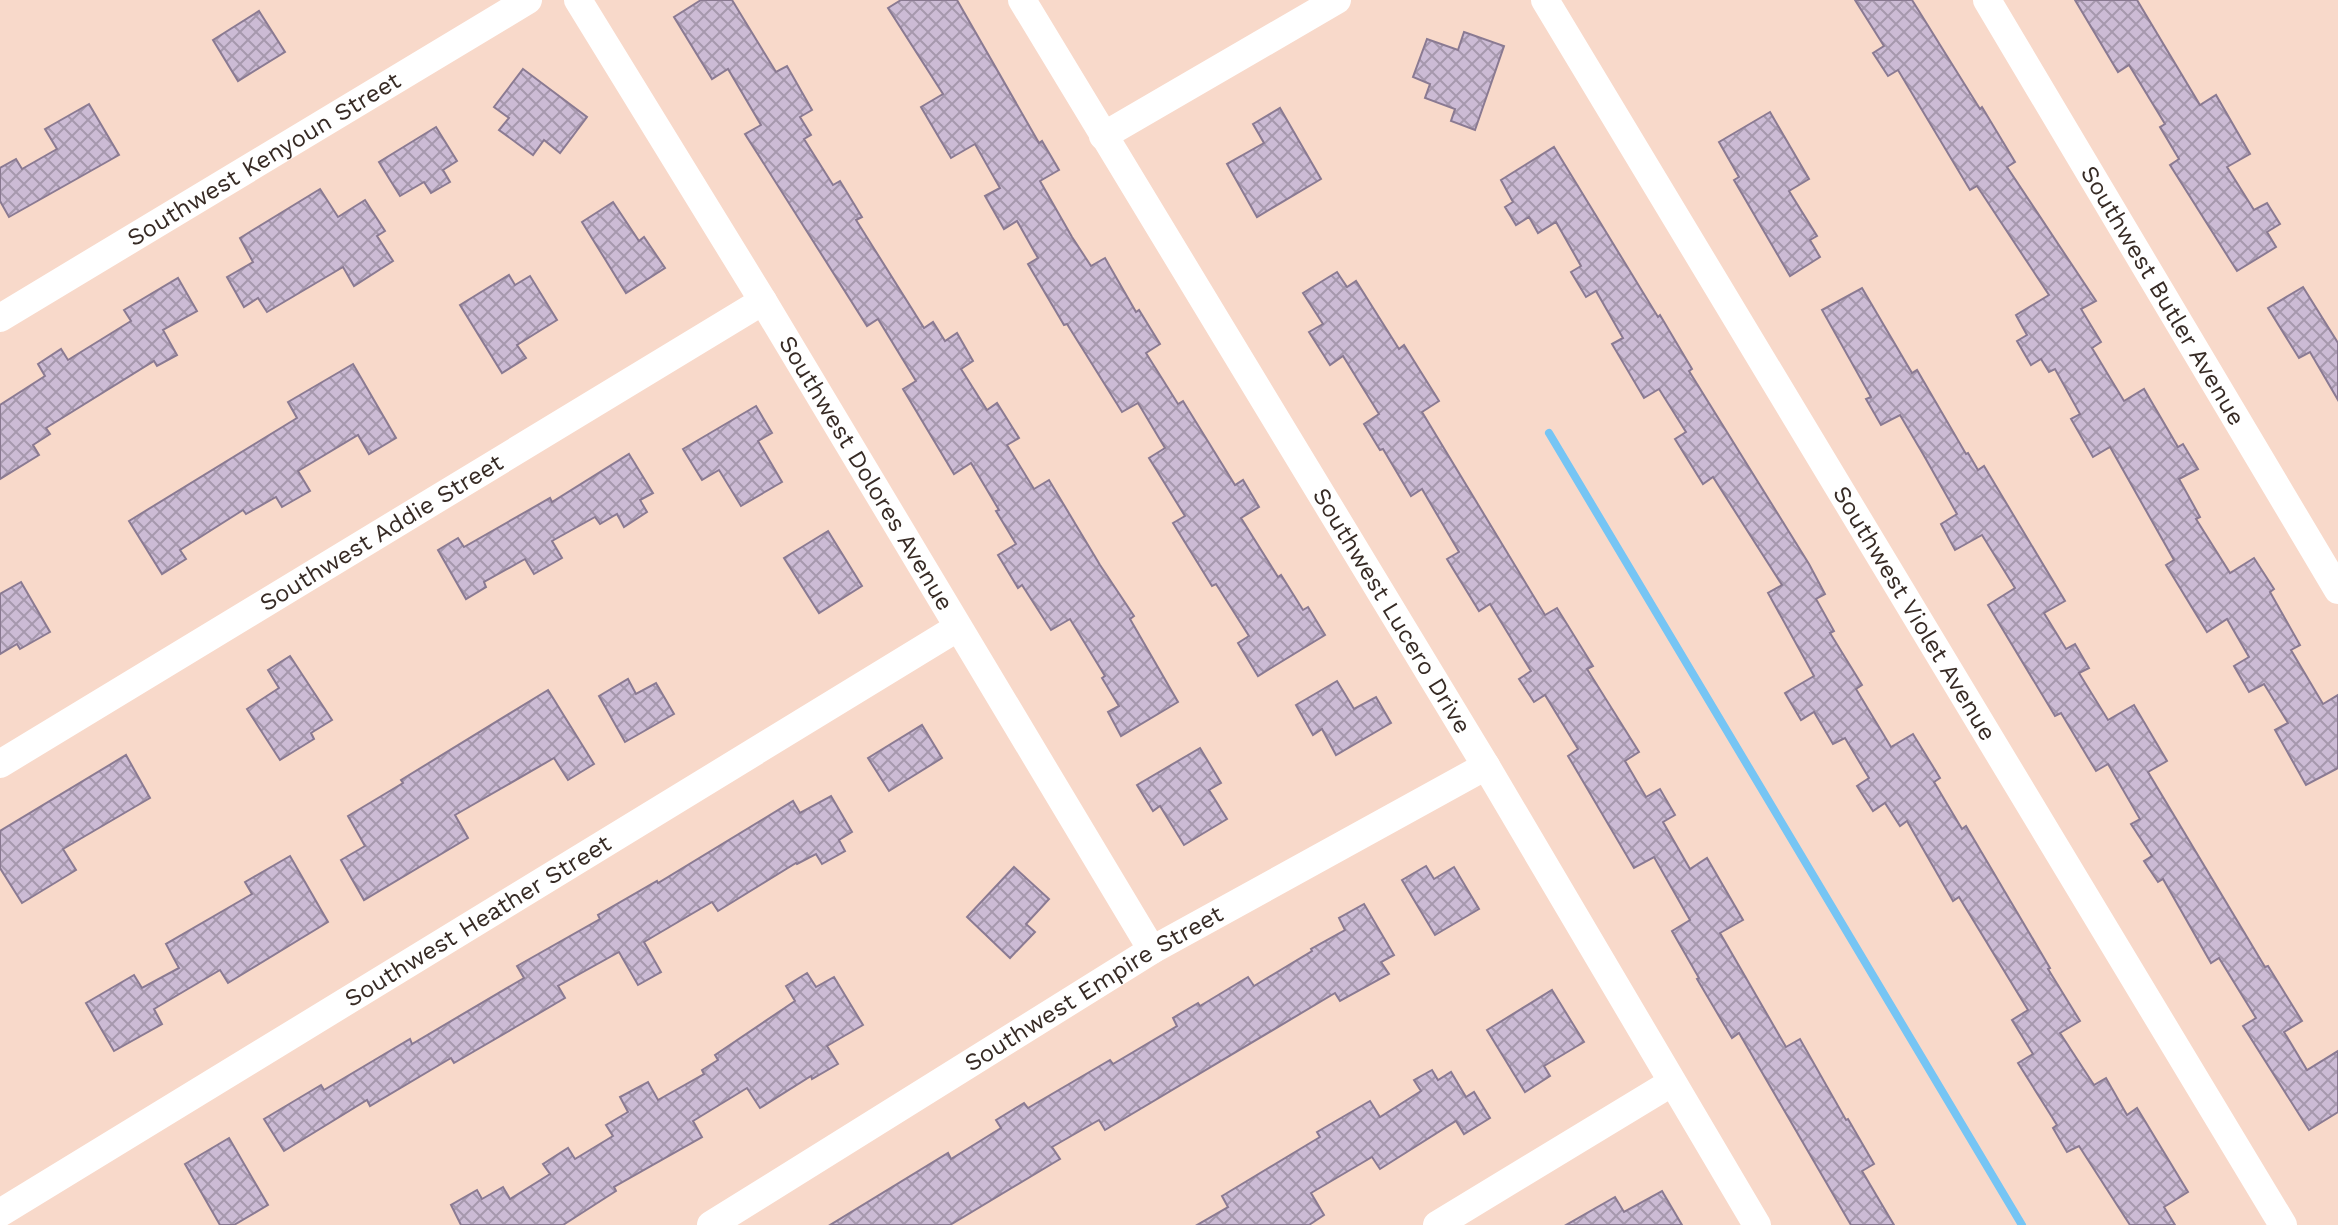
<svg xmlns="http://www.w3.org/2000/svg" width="2338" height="1225" viewBox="0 0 2338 1225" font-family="'Work Sans',sans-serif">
<defs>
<pattern id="building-cross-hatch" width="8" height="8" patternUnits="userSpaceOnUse" patternTransform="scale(2)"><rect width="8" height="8" fill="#ccbbd5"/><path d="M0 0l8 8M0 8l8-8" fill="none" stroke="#a698ad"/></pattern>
</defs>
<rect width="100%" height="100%" fill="#f8d9ca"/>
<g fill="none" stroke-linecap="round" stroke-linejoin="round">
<path stroke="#76c5f4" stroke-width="8" d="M1549 433 2022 1225"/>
</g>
<g fill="url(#building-cross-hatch)" stroke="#8a7a92" stroke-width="2">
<path d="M701 0H732L776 72 787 66 812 110 800 117 811 135 804 139 833 185 840 181 862 217 856 220 924 328 933 322 945 341 957 333 973 361 961 369 987 410 997 403 1019 438 1007 445 1034 489 1049 480 1100 565 1134 616 1130 619 1178 702 1121 736 1108 712 1119 706 1102 678 1105 676 1070 619 1051 630 1022 585 1018 588 998 555 1016 544 996 511 999 510 971 463 954 474 903 389 916 381 878 319 867 326 745 134 761 125 728 69 712 79 674 17Z"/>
<path d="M901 0H957L1039 143 1042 141 1059 170 1040 181 1072 237 1091 266 1105 258 1136 312 1139 310 1160 344 1146 353 1178 404 1183 401 1235 485 1243 480 1259 507 1241 518 1278 577 1281 575 1303 610 1308 607 1325 635 1258 676 1238 643 1249 636 1216 584 1212 586 1173 523 1185 516 1149 458 1165 448 1138 403 1122 412 1067 324 1064 325 1028 264 1038 258 1017 221 1004 229 985 196 1000 188 975 144 951 158 921 107 943 94 888 8Z"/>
<path d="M1855 0H1912L1980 109 1982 107 2015 162 2007 167 2096 301 2081 309 2101 342 2092 348 2124 401 2144 389 2178 447 2183 444 2198 469 2179 479 2200 517 2196 519 2230 573 2254 558 2274 589 2270 592 2300 645 2291 650 2323 704 2338 695V768L2306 785 2275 730 2288 723 2264 684 2249 692 2234 666 2249 657 2227 619 2207 632 2166 565 2174 560 2110 447 2093 457 2071 419 2080 414 2055 369 2049 372 2041 359 2031 365 2017 341 2027 335 2016 315 2049 295 1977 186 1970 190 1898 70 1888 76 1873 53 1884 46Z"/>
<path d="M2075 0H2137L2200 105 2216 95 2250 154 2227 167 2254 210 2267 203 2280 224 2267 232 2276 247 2237 271 2170 165 2179 159 2160 127 2165 124 2129 65 2118 72Z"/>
<path d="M259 11 285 52 238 81 213 40Z"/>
<path d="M1464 32 1504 46 1475 130 1451 121 1455 109 1425 98 1430 84 1413 77 1427 39 1458 50Z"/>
<path d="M523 69 587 117 560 153 544 140 533 155 499 130 509 118 494 107Z"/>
<path d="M89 104 119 155 9 217 0 201V168L16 159 22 169 57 149 45 129Z"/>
<path d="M1280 108 1321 179 1257 217 1227 164 1264 143 1253 124Z"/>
<path d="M1770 112 1809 179 1789 191 1817 236 1810 240 1820 257 1790 276 1734 180 1739 177 1719 142Z"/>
<path d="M436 127 457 161 443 170 450 182 431 193 424 182 400 196 379 162Z"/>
<path d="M1554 147 1658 317 1660 315 1692 369 1689 371 1809 564 1825 594 1816 599 1834 631 1830 633 1862 685 1856 689 1891 747 1913 734 1940 778 1934 782 1962 829 1966 826 2050 968 2048 969 2080 1021 2060 1033 2094 1085 2106 1078 2127 1115 2137 1108 2188 1192 2164 1207 2175 1225H2130L2079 1146 2067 1152 2053 1128 2057 1125 2018 1063 2033 1054 2012 1020 2028 1010 1959 897 1953 901 1907 821 1900 826 1885 803 1873 811 1857 786 1869 778 1845 738 1833 744 1814 712 1801 720 1785 693 1814 676 1768 593 1782 585 1713 477 1703 484 1675 439 1686 432 1659 389 1644 398 1612 344 1623 338 1596 291 1586 297 1571 272 1581 266 1556 222 1538 233 1529 217 1516 225 1505 207 1513 202 1501 180Z"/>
<path d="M320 189 338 217 365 200 385 231 377 236 393 261 354 286 343 267 267 312 258 298 244 307 227 277 253 262 240 238Z"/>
<path d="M613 202 639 241 644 237 665 268 626 293 582 222Z"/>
<path d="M1337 272 1347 287 1356 281 1399 349 1404 345 1439 401 1422 412 1545 615 1557 608 1593 666 1587 669 1639 752 1625 761 1646 797 1660 789 1675 815 1663 822 1690 869 1707 858 1743 920 1720 933 1786 1047 1800 1039 1846 1120 1848 1119 1874 1164 1862 1171 1894 1225H1851L1739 1033 1732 1038 1697 979 1699 978 1672 931 1690 920 1654 857 1634 868 1568 756 1578 749 1545 695 1534 702 1519 679 1531 671 1490 604 1479 611 1447 559 1459 552 1422 489 1411 496 1383 449 1380 450 1364 424 1379 414 1343 356 1330 365 1309 332 1323 324 1303 293Z"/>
<path d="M509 275 515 285 530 276 557 320 517 345 526 358 502 373 460 305Z"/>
<path d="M178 278 197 311 163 330 177 355 157 366 154 361 46 428 50 434 33 445 39 455 0 479V405L45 376 38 364 61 349 68 360 131 321 124 310Z"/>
<path d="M2303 287 2338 343V400L2310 352 2299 358 2268 308Z"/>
<path d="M1862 288 1912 373 1917 370 1966 454 1968 453 1978 470 1984 466 2065 601 2044 613 2066 649 2075 644 2089 668 2079 673 2108 720 2134 705 2167 761 2148 772 2265 967 2268 966 2302 1021 2284 1032 2307 1070 2338 1051V1112L2309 1130 2243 1026 2256 1018 2219 958 2211 963 2163 879 2158 882 2144 861 2152 856 2131 824 2140 819 2108 764 2096 771 2061 713 2055 716 1988 605 2015 588 1982 535 1955 550 1941 524 1957 514 1923 454 1900 415 1881 425 1866 399 1871 397 1822 310Z"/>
<path d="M353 364 396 438 369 454 358 435 298 471 310 491 282 507 276 497 246 514 243 510 180 550 186 559 162 574 129 521 297 418 288 402Z"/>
<path d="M756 406 772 433 758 441 782 482 741 506 719 470 702 480 683 449Z"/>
<path d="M629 454 653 493 640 500 647 512 624 527 617 514 600 524 595 517 552 541 562 558 534 574 525 559 484 582 486 587 466 599 438 550 458 538 464 547 550 498 552 502Z"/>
<path d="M828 531 862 586 819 613 784 558Z"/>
<path d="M21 582 50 632 20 649 17 644 0 654V594Z"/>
<path d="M290 656 332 720 311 733 314 739 280 760 247 709 279 688 268 670Z"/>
<path d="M628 679 636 694 656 683 674 714 625 742 599 696Z"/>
<path d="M1337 681 1354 709 1376 697 1391 723 1336 755 1322 729 1313 735 1296 705Z"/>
<path d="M548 690 594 764 568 780 554 758 455 815 468 838 364 900 341 860 365 846 348 816 403 783 401 780Z"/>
<path d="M922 725 942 758 889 791 868 758Z"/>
<path d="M1200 748 1221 783 1209 790 1227 819 1184 845 1160 806 1153 811 1137 785Z"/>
<path d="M126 755 150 798 63 849 76 870 22 903 0 868V831Z"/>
<path d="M831 796 852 832 839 840 845 851 822 864 816 854 797 864 796 863 718 911 712 902 644 942 661 972 638 985 619 952 558 986 565 998 514 1028 454 1063 451 1058 370 1106 367 1100 284 1151 264 1119 321 1085 324 1090 410 1039 412 1044 524 978 517 966 600 919 598 915 657 881 658 883 793 801 800 813Z"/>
<path d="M290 856 328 922 228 983 220 970 154 1009 162 1024 114 1051 86 1003 134 975 142 988 179 968 166 944 252 894 245 882Z"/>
<path d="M1426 866 1434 879 1454 867 1479 909 1435 935 1402 880Z"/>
<path d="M1014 867 1049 899 1026 924 1035 932 1010 958 967 917Z"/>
<path d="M1364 904 1394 955 1381 962 1389 974 1340 1001 1335 993 1105 1130 1099 1120 1052 1147 1060 1159 950 1225H830L948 1153 951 1159 1001 1128 996 1120 1024 1103 1028 1108 1110 1060 1113 1064 1177 1026 1173 1018 1198 1003 1200 1006 1248 977 1254 986 1312 951 1311 949 1345 930 1339 918Z"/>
<path d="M807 973 816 987 834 977 863 1025 827 1046 838 1064 812 1079 811 1076 760 1108 747 1088 693 1121 702 1137 614 1187 616 1191 563 1225H461L451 1205 477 1190 482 1199 503 1187 510 1199 550 1174 543 1164 568 1148 575 1159 613 1136 606 1125 628 1112 620 1097 648 1082 658 1100 704 1074 702 1070 718 1060 715 1055 795 1001 786 986Z"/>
<path d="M1552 990 1584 1042 1544 1066 1550 1076 1525 1092 1487 1030Z"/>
<path d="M1432 1070 1438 1080 1451 1072 1466 1097 1474 1092 1490 1118 1464 1134 1456 1121 1380 1169 1372 1157 1311 1193 1324 1215 1309 1225H1197L1228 1207 1222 1196 1320 1137 1317 1132 1370 1101 1380 1117 1421 1091 1414 1080Z"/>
<path d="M229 1138 268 1205 234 1225H220L185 1164Z"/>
<path d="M1662 1191 1682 1225H1566L1615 1197 1624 1212Z"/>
</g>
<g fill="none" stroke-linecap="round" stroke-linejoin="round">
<g stroke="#fff" stroke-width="28">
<path id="s1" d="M578 0 763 301 1152 950"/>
<path id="s2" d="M1022 0 1486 766 1757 1225"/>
<path id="s3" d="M1545 0 2283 1225"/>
<path id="s4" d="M1987 0 2338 590"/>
<path d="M1103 136 1337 0"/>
<path id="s5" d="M0 318 528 0"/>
<path id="s6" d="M0 764 763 301"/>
<path id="s7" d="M0 1213 957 628"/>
<path id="s8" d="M711 1225 1152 950 1486 766"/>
<path d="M1437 1225 1671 1083"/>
</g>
</g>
<g text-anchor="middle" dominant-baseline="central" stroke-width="7" stroke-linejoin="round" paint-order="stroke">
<g font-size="24" fill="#372b25" stroke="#fff">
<text stroke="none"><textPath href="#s5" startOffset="308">Southwest Kenyoun Street</textPath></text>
<text stroke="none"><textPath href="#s4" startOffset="344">Southwest Butler Avenue</textPath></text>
<text stroke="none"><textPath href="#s1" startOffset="554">Southwest Dolores Avenue</textPath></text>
<text stroke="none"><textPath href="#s6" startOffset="446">Southwest Addie Street</textPath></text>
<text stroke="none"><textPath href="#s2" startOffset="714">Southwest Lucero Drive</textPath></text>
<text stroke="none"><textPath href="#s3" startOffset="716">Southwest Violet Avenue</textPath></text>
<text stroke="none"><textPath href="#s7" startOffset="560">Southwest Heather Street</textPath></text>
<text stroke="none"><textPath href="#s8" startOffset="450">Southwest Empire Street</textPath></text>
</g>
</g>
</svg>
